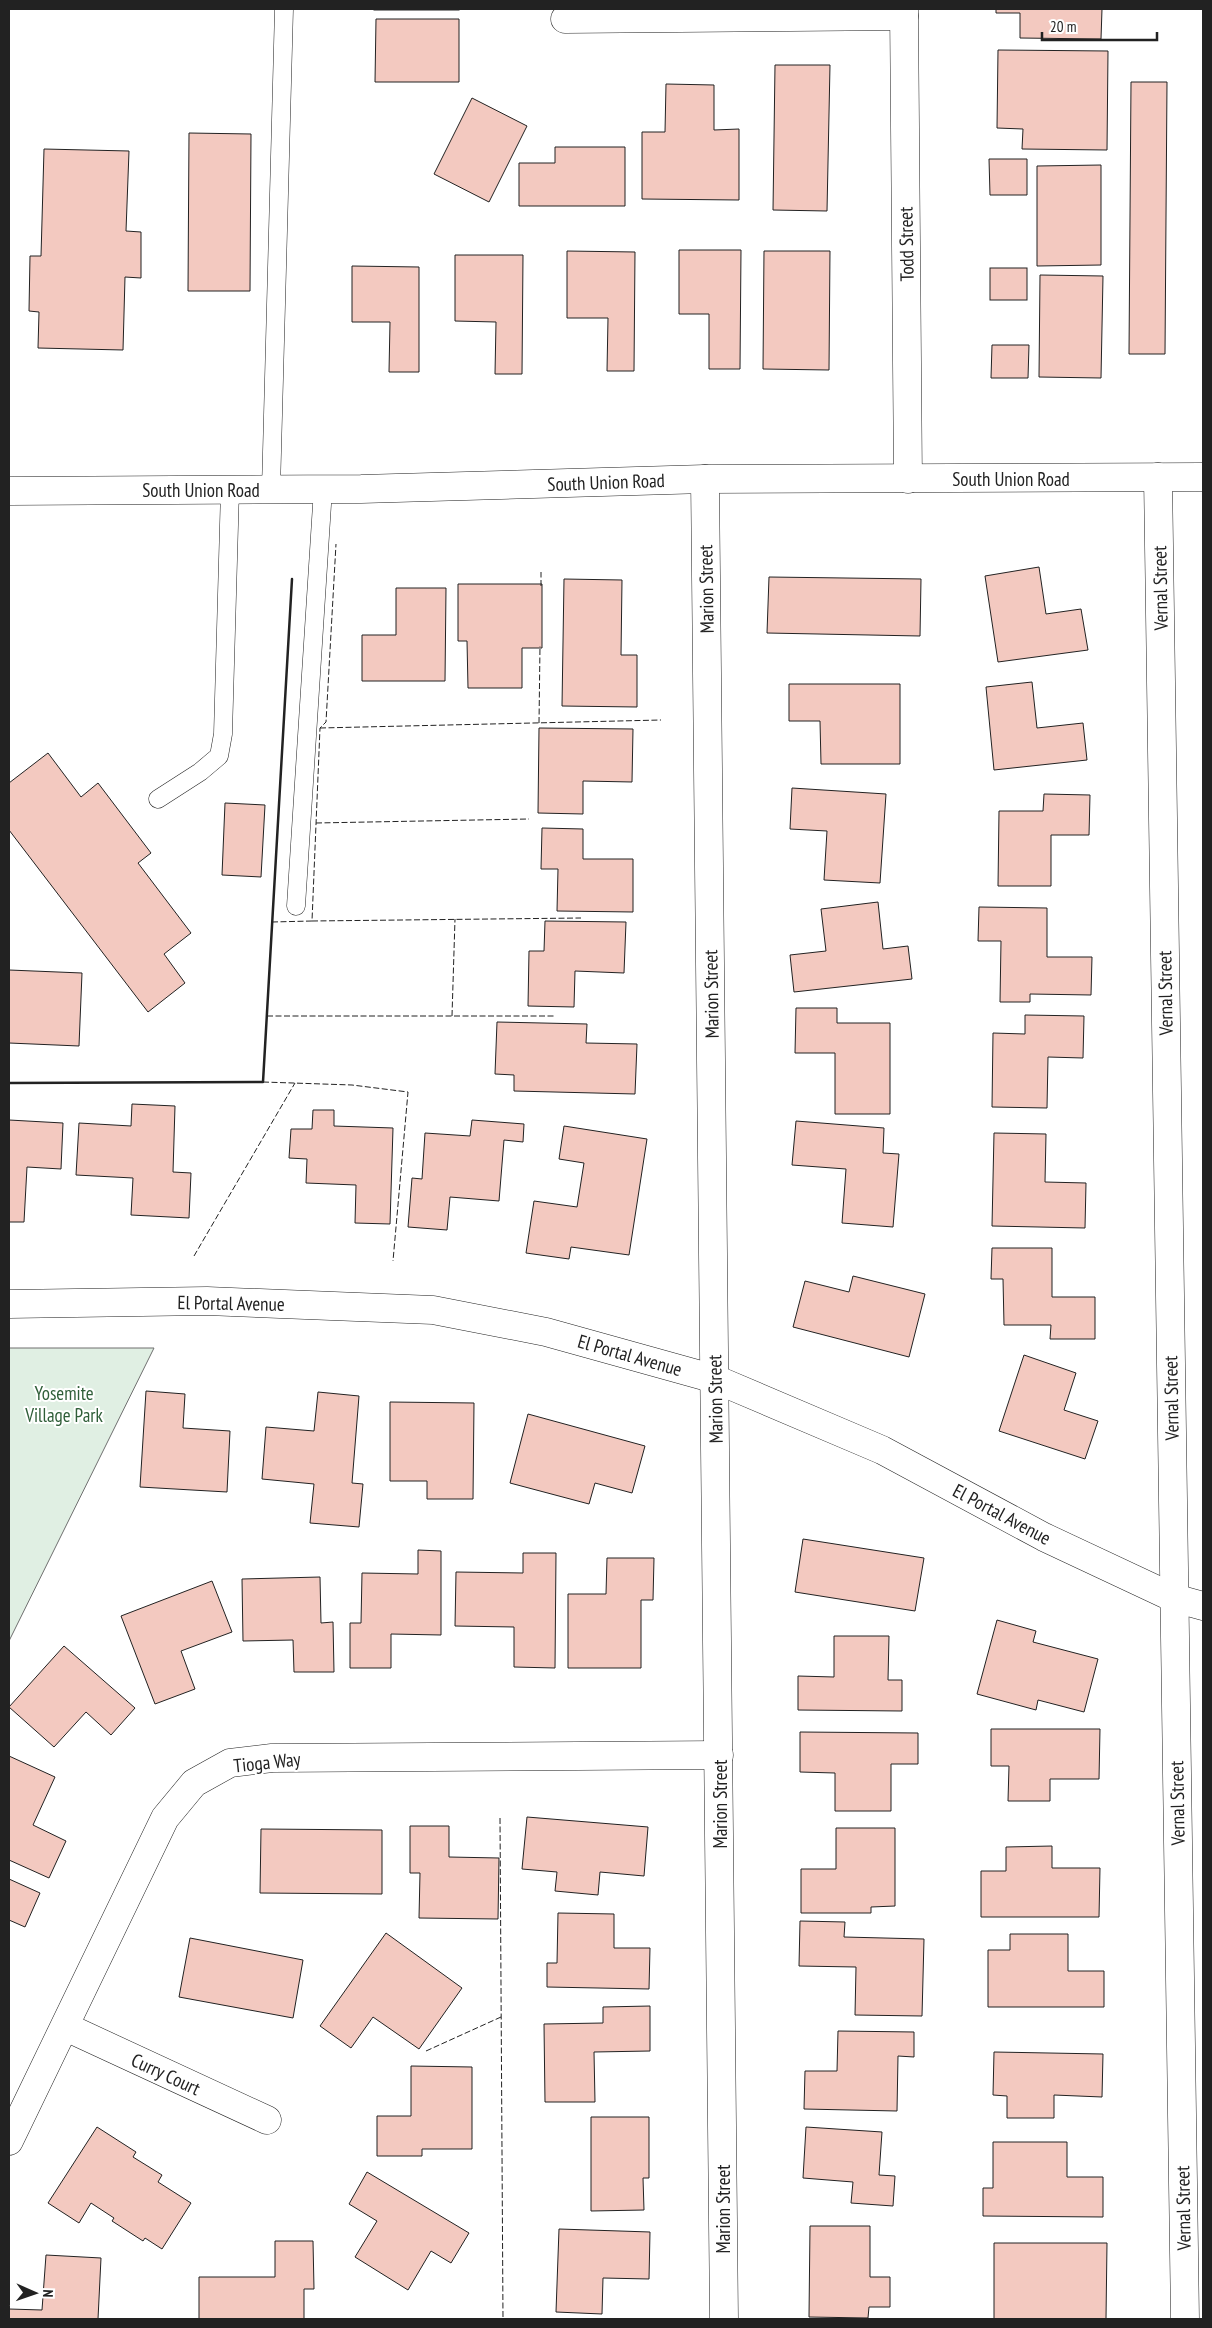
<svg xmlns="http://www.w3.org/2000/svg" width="1212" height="2328" viewBox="0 0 1212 2328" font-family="'PT Sans Narrow',sans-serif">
<rect width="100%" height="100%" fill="#fff"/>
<path fill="#e0efe3" stroke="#6f6f6f" d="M9 1348H154L9 1641Z"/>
<g fill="#f3c9c0" stroke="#222">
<rect x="374" y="9" width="85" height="1"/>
<path d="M996 9H1102L1101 39 1020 38V13H996Z"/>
<path d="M376 19H459V82H375Z"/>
<path d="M998 50 1108 51 1107 150 1022 149 1023 129 997 128Z"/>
<path d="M775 65H830L827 211 773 210Z"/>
<path d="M1131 82H1167L1165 354H1129Z"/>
<path d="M666 84 714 85V130L739 129V200L642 199V132H665Z"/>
<path d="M472 98 527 126 489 202 434 174Z"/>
<path d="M189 133 251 134 250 291H188Z"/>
<path d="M555 147H625V206H519V163H555Z"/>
<path d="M44 149 129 151 126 231 141 232V278L125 277 123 350 38 348 39 312 29 311 30 256H41Z"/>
<path d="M989 159H1027V195H990Z"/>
<path d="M1101 165V265L1037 266V166Z"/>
<path d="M679 250H741L740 369H709V314H679Z"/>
<path d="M567 251 635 252 634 371H607L608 318H567Z"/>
<path d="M764 251H830L829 370 763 369Z"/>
<path d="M455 255H523L522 374H495L496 322 455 321Z"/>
<path d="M352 266 419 267V372H389L390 322H352Z"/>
<rect x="990" y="268" width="37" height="32"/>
<path d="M1040 275 1103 276 1101 378 1039 377Z"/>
<path d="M992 345H1029L1028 378H991Z"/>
<path d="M1039 567 1046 614 1081 609 1088 650 998 662 985 576Z"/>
<path d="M769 577 921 579 920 636 767 633Z"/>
<path d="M564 579 622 580 621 655H637V707L562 706Z"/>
<path d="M458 584H542V648H522V688H468L467 641H458Z"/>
<path d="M396 588H446L445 681H362V635H396Z"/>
<path d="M1032 682 1037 728 1083 723 1087 760 994 770 986 687Z"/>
<path d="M789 684H900V764H821L820 721H789Z"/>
<path d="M539 728 633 729 632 782 583 781V814L538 813Z"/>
<path d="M48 753 81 797 98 783 151 853 138 863 191 933 164 954 185 983 148 1012 9 830V783Z"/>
<path d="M792 788 886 794 880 883 824 880 827 831 790 829Z"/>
<path d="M1044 794 1090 795 1089 835H1051V886H998L999 811H1043Z"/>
<path d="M225 803 265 805 261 877 222 875Z"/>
<path d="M542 828 583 829V859H633V912L557 911 558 869H541Z"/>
<path d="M878 902 883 949 908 946 912 979 794 992 790 955 826 951 821 909Z"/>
<path d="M979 907 1047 908V957H1092L1091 995 1030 994V1002H1000L1001 941H978Z"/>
<path d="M545 921 626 922 624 973 575 971 574 1007 528 1006 529 951H544Z"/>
<path d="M9 970 82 973 79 1046 9 1043Z"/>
<path d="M796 1008H837V1023H890V1114H835V1053H795Z"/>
<path d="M1025 1015 1084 1016 1083 1058 1048 1057 1047 1108 992 1107 993 1033 1025 1034Z"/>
<path d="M497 1022 587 1024 586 1043 637 1044 635 1094 514 1091V1075L495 1074Z"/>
<path d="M132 1104 175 1106 173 1172 191 1173 189 1218 131 1215 133 1178 76 1175 79 1123 131 1126Z"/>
<path d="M313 1110H334V1126L393 1128 390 1224 355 1223 356 1185 306 1183 307 1159 289 1158 291 1129H312Z"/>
<path d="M9 1120 63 1123 61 1169 27 1167 24 1222H9Z"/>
<path d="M472 1120 524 1124 523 1142 504 1140 499 1201 450 1197 447 1230 408 1227 412 1178 422 1179 425 1133 470 1136Z"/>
<path d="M796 1121 884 1128 883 1153 899 1154 893 1227 842 1223 846 1169 792 1165Z"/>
<path d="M564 1126 647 1139 629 1255 571 1247 569 1259 526 1253 534 1201 577 1207 584 1163 559 1159Z"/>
<path d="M994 1133 1046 1134 1045 1182 1086 1183 1085 1228 992 1226Z"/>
<path d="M992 1248H1052V1297H1095V1339H1050L1051 1325H1004L1003 1279H991Z"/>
<path d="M853 1276 925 1294 909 1357 793 1327 805 1281 849 1292Z"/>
<path d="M1024 1355 1076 1373 1064 1410 1098 1421 1085 1459 999 1431Z"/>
<path d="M146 1391 185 1394 183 1428 230 1431 227 1492 140 1487Z"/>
<path d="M318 1392 359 1396 352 1483 363 1484 359 1527 310 1523 314 1484 262 1479 266 1427 314 1431Z"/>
<path d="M390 1402 474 1403 473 1499H427V1481H390Z"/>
<path d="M528 1414 645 1446 632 1493 595 1483 589 1504 510 1483Z"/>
<path d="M803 1539 924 1558 915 1611 795 1592Z"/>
<path d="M418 1550 441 1551V1635L391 1634V1668H350V1623H361L362 1573 418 1574Z"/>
<path d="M523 1553H556L555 1668 514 1667V1627L455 1626 456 1572 523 1573Z"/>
<path d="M607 1558H654L653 1600H641V1668H568V1594H606Z"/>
<path d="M320 1577 321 1623 333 1622 334 1672H294L293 1640 243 1641 242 1579Z"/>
<path d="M212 1581 232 1632 181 1651 195 1689 155 1704 121 1616Z"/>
<path d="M997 1620 1036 1631 1033 1642 1098 1659 1084 1712 1038 1700 1036 1710 977 1694Z"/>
<path d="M834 1636H889L888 1680H902V1711L798 1710V1676L834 1677Z"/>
<path d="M64 1646 135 1708 111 1735 86 1712 54 1747 9 1707Z"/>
<path d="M991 1729H1100L1099 1779H1050V1801H1008L1009 1766H991Z"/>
<path d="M800 1732 918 1733V1764H891V1811H835V1773L800 1772Z"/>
<path d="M9 1756 55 1777 33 1825 66 1841 49 1878 9 1860Z"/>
<path d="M527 1817 648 1827 644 1876 600 1872 598 1895 555 1891 557 1872 522 1869Z"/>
<path d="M410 1826H449V1857L499 1858 498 1919 419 1918 420 1873H410Z"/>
<path d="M836 1828H895V1906L871 1907V1913H801V1869H836Z"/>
<path d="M261 1829 382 1830V1894L260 1893Z"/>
<path d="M1052 1846V1868H1100L1099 1917H981V1871H1006V1847Z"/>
<path d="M9 1879 40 1893 25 1927 9 1920Z"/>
<path d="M558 1913 614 1914V1948H650L649 1989 547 1987V1963H557Z"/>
<path d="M800 1921 845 1922 844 1937 924 1939 922 2016 855 2015 856 1967 799 1966Z"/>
<path d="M386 1933 462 1988 419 2049 373 2017 351 2048 320 2026Z"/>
<path d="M1010 1934H1068V1971H1104V2007H988V1950H1010Z"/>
<path d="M190 1938 303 1960 293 2018 179 1997Z"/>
<path d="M650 2006V2051L594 2052 595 2102H545L544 2024 603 2023V2007Z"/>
<path d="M838 2031 914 2032V2057L898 2056 897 2111 804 2109 805 2071H837Z"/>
<path d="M994 2052 1103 2054 1102 2097 1054 2095V2118H1007V2096L993 2095Z"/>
<path d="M411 2066 472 2067V2149H422V2156H377V2116H411Z"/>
<path d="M591 2117H649V2178H643L644 2210 591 2211Z"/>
<path d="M97 2127 136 2152 133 2157 162 2175 158 2182 191 2203 162 2249 145 2238 143 2241 112 2221 114 2218 91 2203 79 2223 48 2203Z"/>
<path d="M806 2127 882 2132 879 2175 895 2176 893 2206 851 2203 853 2182 803 2178Z"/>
<path d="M993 2142H1067V2177H1103V2217L983 2216V2188H993Z"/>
<path d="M367 2172 469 2233 451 2263 431 2251 408 2290 355 2257 377 2221 349 2204Z"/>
<path d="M810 2226H870V2277H890V2307H869L868 2318 809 2317Z"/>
<path d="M559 2229 650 2232 649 2279 603 2278 602 2314 556 2312Z"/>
<path d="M275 2241H313L314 2289H304V2319H199V2277H275Z"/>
<path d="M994 2243H1107L1106 2319H994Z"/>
<path d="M46 2255 101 2258 98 2319H9V2309L42 2310Z"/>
</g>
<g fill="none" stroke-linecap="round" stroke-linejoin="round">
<g stroke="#222" stroke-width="19">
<g id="lane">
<path d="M271 489 284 9"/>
<path d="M158 799 200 772 219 756 223 734 230 490"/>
<path d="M296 906 323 489"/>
</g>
</g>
<g stroke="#222" stroke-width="29">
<g id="street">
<path d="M904 9 908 479"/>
<path d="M565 19 904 16"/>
<path d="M1158 477 1185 2319"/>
<path d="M705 479 724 2319"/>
<path d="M9 1304 207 1301 433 1310 546 1332 715 1379 882 1450 1044 1537 1174 1598 1203 1606"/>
<path d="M66 2027 267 2120"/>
<path d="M9 2141 165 1818 194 1783 230 1763 272 1758 719 1755"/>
</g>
</g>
<g stroke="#222" stroke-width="29">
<path id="secondary" d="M9 491 361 489 705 479 1203 477"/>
</g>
<use href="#lane" stroke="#fff" stroke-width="18"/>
<use href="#street" stroke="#fff" stroke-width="28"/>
<use href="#secondary" stroke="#fff" stroke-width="28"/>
<g stroke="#222" stroke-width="1" stroke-dasharray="6 2.5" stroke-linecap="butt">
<path d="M541 586V572"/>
<path d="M539 723 540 646"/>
<path d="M320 728 661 720"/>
<path d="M316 823 529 819"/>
<path d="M312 921 581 918"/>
<path d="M272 922 312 921 320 728 326 722 336 544"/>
<path d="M267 1016H554"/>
<path d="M452 1016 455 919"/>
<path d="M263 1082 352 1085 408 1092 393 1261"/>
<path d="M194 1256 295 1083"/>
<path d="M500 1818 503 2319"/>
<path d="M426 2051 501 2017"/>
</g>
<path stroke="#222" stroke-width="2.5" d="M9 1083 263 1082 292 579"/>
</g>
<g text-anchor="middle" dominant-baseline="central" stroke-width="4" stroke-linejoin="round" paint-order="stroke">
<g font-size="19" fill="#222" stroke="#fff">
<text transform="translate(906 244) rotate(-91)">Todd Street</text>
<text x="1011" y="479">South Union Road</text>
<text transform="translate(606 482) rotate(-2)">South Union Road</text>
<text x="201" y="490">South Union Road</text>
<text transform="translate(1160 588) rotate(-91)">Vernal Street</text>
<text transform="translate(706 589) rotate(-91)">Marion Street</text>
<text transform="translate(1165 993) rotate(-91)">Vernal Street</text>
<text transform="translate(711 994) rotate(-91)">Marion Street</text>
<text transform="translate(231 1303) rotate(1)">El Portal Avenue</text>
<text transform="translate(630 1355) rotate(16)">El Portal Avenue</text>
<text transform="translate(1171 1398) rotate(-91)">Vernal Street</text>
<text transform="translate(715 1399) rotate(-91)">Marion Street</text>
<text transform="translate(1002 1514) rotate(28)">El Portal Avenue</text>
<text transform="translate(267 1762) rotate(-6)">Tioga Way</text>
<text transform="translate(1177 1803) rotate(-91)">Vernal Street</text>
<text transform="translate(720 1804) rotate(-90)">Marion Street</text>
<text transform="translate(166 2074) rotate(25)">Curry Court</text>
<text transform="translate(1183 2208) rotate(-91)">Vernal Street</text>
<text transform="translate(723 2209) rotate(-90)">Marion Street</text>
</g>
<g font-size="19" fill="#2f5e38" stroke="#fff">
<text x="64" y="1393">Yosemite<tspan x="64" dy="22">Village Park</tspan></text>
</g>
</g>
<rect width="1212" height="2328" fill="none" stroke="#222222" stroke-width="20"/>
<g transform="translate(35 2293) rotate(92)" stroke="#ffffff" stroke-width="4" paint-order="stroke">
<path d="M0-4L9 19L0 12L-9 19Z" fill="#222222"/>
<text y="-8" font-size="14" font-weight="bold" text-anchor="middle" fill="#222222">N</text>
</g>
<path d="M1042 32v8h115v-8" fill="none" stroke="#222222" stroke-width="2.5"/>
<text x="1050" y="32" font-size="15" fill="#222222" stroke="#ffffff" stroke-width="4" paint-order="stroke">20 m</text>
</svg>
